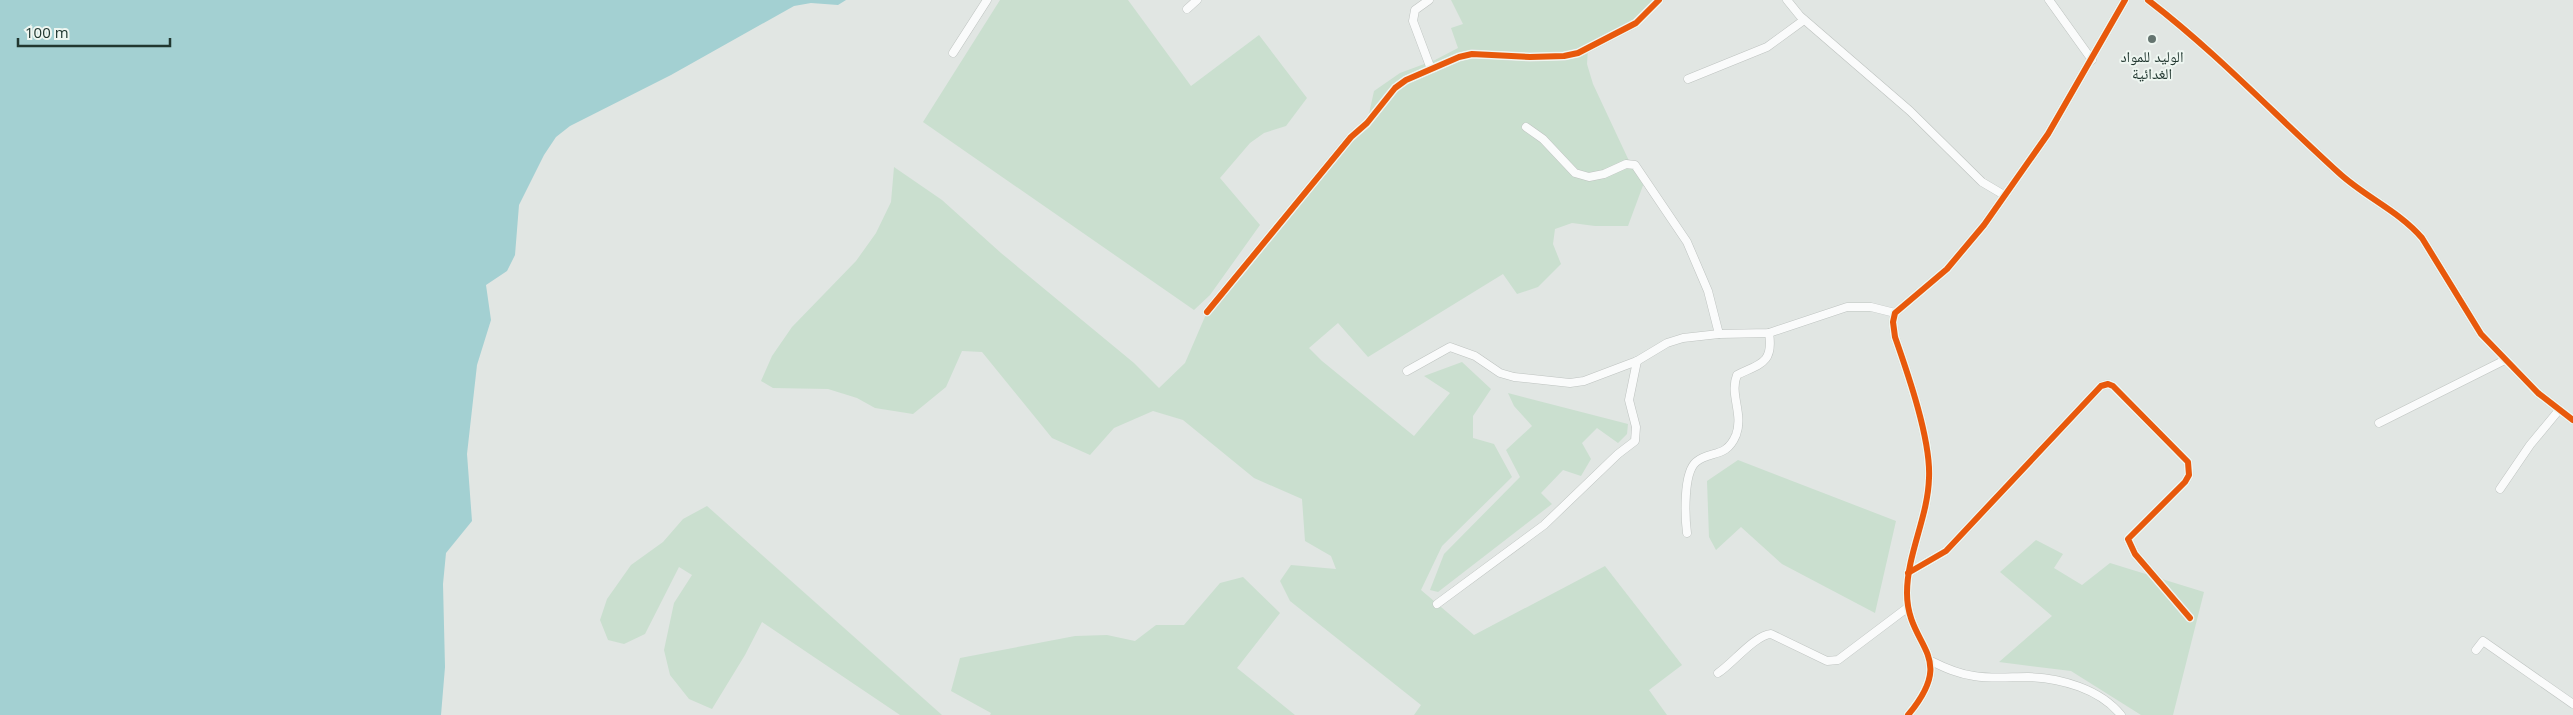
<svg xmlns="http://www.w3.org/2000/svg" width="2573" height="715" viewBox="0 0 2573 715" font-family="'Open Sans','Noto Naskh Arabic',sans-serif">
<rect width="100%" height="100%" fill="#e1e6e3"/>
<g fill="#cadfcf">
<path d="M1000 0H1128L1191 86 1259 35 1307 98 1286 126 1264 133 1250 143 1220 178 1260 225 1210 295 1194 310 923 122Z"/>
<path d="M1451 0H1653L1636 23 1588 48 1587 64 1593 84 1630 163 1645 180 1628 226H1595L1572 223 1555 229 1553 244 1561 264 1538 287 1517 294 1503 274 1368 357 1338 323 1309 348 1322 361 1414 436 1450 393 1424 376 1462 362 1491 389 1473 416V438L1494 444 1512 477 1442 546 1421 590 1474 635 1605 566 1682 665 1649 690 1667 715H1414L1421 705 1290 601 1280 581 1291 565 1336 569 1331 556 1305 541 1302 499 1254 478 1183 420 1153 411 1114 428 1090 455 1052 438 982 352 962 351 946 387 913 414 875 408 857 398 828 389 773 388 761 381 772 356 792 327 856 261 876 233 891 202 894 167 942 200 1001 253 1134 363 1159 388 1185 363 1207 312 1367 123 1374 91 1400 73 1435 60 1458 48 1451 28 1463 24Z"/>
<path d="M1508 393 1628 424 1627 434 1618 443 1597 428 1582 443 1591 459 1581 476 1563 470 1541 493 1552 504 1438 592 1430 590 1444 554 1520 477 1506 450 1532 426 1514 406Z"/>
<path d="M1738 460 1896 521 1875 613 1782 564 1741 527 1716 550 1709 537 1707 481Z"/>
<path d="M707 506 942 715H900L762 622 745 655 712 709 689 699 670 675 664 650 674 603 692 575 679 567 645 634 624 644 608 640 600 620 607 599 631 565 663 542 683 519Z"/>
<path d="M2036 540 2063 554 2054 568 2082 585 2110 563 2204 592 2173 715H2141L2071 671 1999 662 2052 616 2000 572Z"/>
<path d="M1243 577 1280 613 1237 668 1295 715H990L991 713 951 691 960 658 1075 636 1107 635 1135 641 1156 625H1184L1220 583Z"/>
</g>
<path fill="#a3d0d2" d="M0 0H846L838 5 811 3 794 6 671 75 570 126 556 137 544 155 519 205 515 255 507 271 486 285 491 320 477 365 467 454 472 521 446 553 443 584 445 667 441 715H0Z"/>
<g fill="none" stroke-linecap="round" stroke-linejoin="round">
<g stroke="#bec3c0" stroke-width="9">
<g id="minor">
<path d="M1429 0 1415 10 1413 21 1431 69"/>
<path d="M1787 0 1800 16 1910 111 1982 182 2004 195"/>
<path d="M2049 0 2092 60"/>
<path d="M2148 0C2216 52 2275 115 2339 173 2365 197 2399 211 2422 238L2481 334 2538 393 2573 420"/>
<path d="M1187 9 1197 0"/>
<path d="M953 53 987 0"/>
<path d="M1688 79 1767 47 1804 20"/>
<path d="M1526 127 1543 139 1575 173 1589 177 1604 174 1626 164 1635 165 1687 242 1708 291 1719 334"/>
<path d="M1207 312 1351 137 1367 123 1395 88 1406 80 1459 57 1472 54 1530 57 1564 56 1578 53 1636 23 1659 0"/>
<path d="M1407 371 1450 347 1475 356 1500 373 1514 377 1570 383 1584 381 1637 361 1667 343 1683 338 1719 334 1769 333 1847 307H1871L1895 313"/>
<path d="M2379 423 2505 360"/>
<path d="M2500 489 2530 445 2559 410"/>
<path d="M1687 533C1685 517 1683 473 1696 462 1710 450 1726 459 1736 435 1744 414 1729 394 1737 375 1759 364 1774 364 1769 333"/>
<path d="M1908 573 1946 551 2101 386 2108 384 2113 386 2188 462 2189 475 2185 482 2128 539 2135 554 2190 618"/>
<path d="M1437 604 1544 525 1618 454 1635 441 1636 427 1629 400 1637 361"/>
<path d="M2476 650 2483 641 2573 704"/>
<path d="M1931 661C1945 668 1958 674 1974 676 1992 679 2010 677 2028 677 2061 678 2100 689 2121 715"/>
<path d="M1718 673C1732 664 1755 635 1771 634L1827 661 1838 660 1907 608"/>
<path d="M1908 715C1959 654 1907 648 1907 593 1907 554 1928 517 1929 478 1931 440 1908 374 1895 337L1893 322 1895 313 1947 269 1984 225 2048 134 2125 0"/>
</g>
</g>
<use href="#minor" stroke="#fafbfb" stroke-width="8"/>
<g stroke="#eef6f1" stroke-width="9">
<g id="cycleway">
<path d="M2148 0C2216 52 2275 115 2339 173 2365 197 2399 211 2422 238L2481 334 2538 393 2573 420"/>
<path d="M1207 312 1351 137 1367 123 1395 88 1406 80 1459 57 1472 54 1530 57 1564 56 1578 53 1636 23 1659 0"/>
<path d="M1908 573 1946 551 2101 386 2108 384 2113 386 2188 462 2189 475 2185 482 2128 539 2135 554 2190 618"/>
<path d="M1908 715C1959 654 1907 648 1907 593 1907 554 1928 517 1929 478 1931 440 1908 374 1895 337L1893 322 1895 313 1947 269 1984 225 2048 134 2125 0"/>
</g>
</g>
<use href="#cycleway" stroke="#e8590c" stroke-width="6"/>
</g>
<circle fill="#64746f" stroke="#eef6f1" stroke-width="2" cx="2152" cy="39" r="5"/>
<g text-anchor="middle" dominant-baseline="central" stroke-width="4" stroke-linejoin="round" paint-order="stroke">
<g font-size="15" fill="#213730" stroke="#eef6f1">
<text x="2152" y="56">الوليد للمواد<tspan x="2152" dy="17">الغدائية</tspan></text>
</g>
</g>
<path d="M18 38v8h152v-8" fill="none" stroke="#213730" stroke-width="2.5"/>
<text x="25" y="38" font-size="15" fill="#213730" stroke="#eef6f1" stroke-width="4" paint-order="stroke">100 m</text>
</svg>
